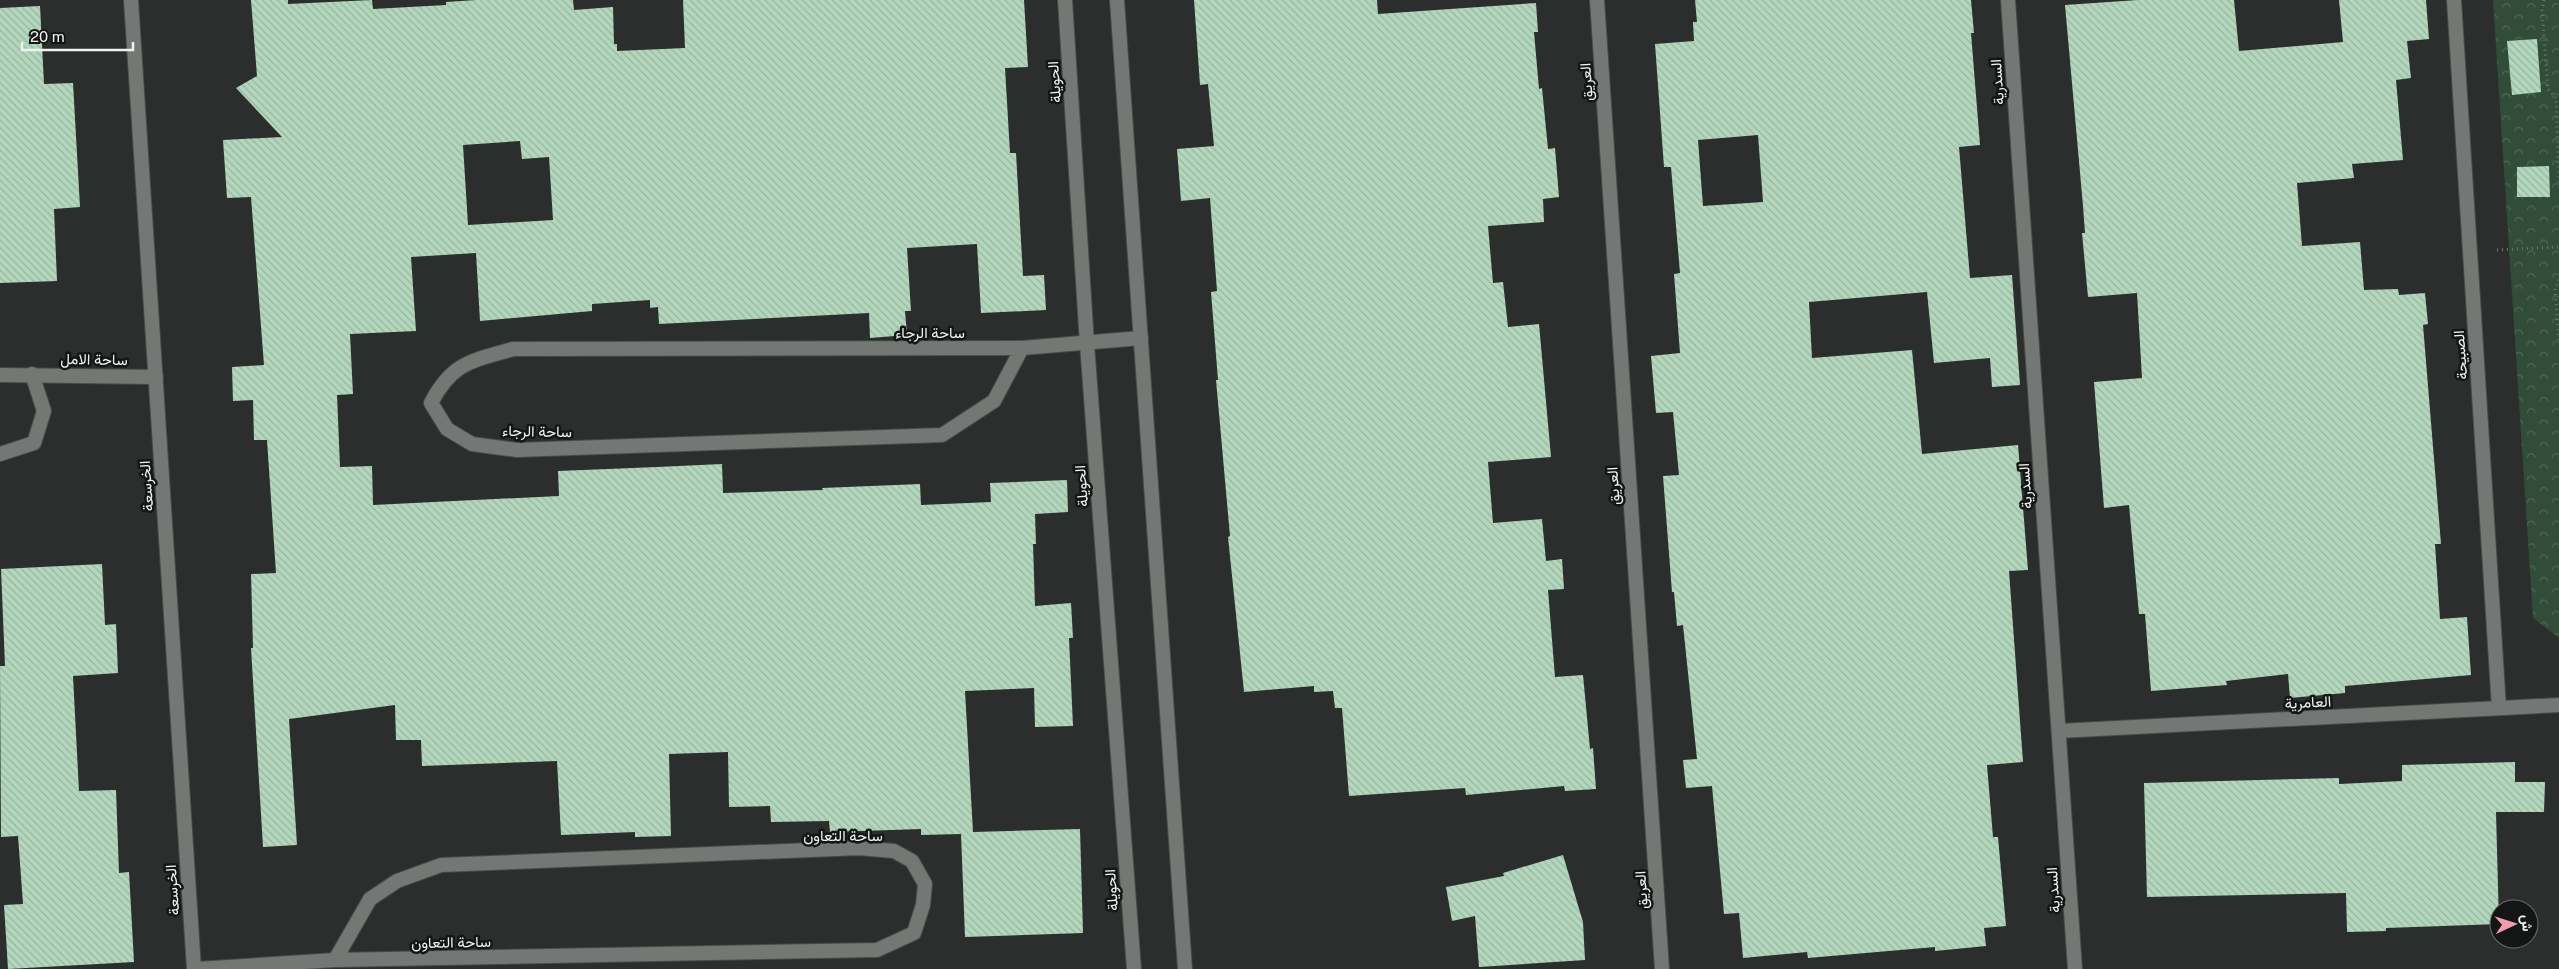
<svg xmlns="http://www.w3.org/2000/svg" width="2559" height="969" viewBox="0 0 2559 969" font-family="'Public Sans',Vazirmatn,sans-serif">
<defs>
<pattern id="park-crowns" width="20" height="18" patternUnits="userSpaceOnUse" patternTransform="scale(1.25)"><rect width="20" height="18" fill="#314d3a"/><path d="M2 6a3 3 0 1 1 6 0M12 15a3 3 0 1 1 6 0" fill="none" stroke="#4f6757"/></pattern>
<pattern id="building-back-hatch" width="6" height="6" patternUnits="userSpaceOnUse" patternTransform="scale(1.25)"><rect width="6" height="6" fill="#b3d7bd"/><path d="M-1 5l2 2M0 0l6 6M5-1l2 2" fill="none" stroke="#98b4a0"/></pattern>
</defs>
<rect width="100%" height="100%" fill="#2b2e2c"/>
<path fill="url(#park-crowns)" d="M2493 0H2559V638L2533 618Z"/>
<g fill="url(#building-back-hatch)" fill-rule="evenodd">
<path d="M251 0H288V4L372 0 373 9 446 5V2L476 0H573L574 10 613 7 614 44H617V51L685 48 683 0H1024L1028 67 1005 68 1010 153H1016L1023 276 1044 275 1046 310 981 313 977 244 907 248 911 311H905L907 335 870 338 869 313 659 324 658 307 650 308V300L592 304V311L480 321 476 253 411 257 416 331 350 334 353 394 337 395 340 467 372 466 373 505 559 496 558 471 657 467 722 464 723 493 823 490 822 488 920 484 921 505 991 502 990 483 1067 480 1068 512 1035 514 1036 544H1033L1035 606 1071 603 1073 638H1069L1073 726 1035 727 1034 688 965 691 973 832 1080 829 1083 933 965 937 961 834 921 835V829L830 832 829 821 771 822 770 806 729 807 728 752 669 754 671 836 635 837V832L561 835 557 761 422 766 421 740H396L395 705 289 719 297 845 263 847 251 648H253L251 574 276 573 267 440H254L253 400 233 401 232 367 264 365 251 197 227 198 223 140 282 137 236 88 257 76ZM520 141 522 159 549 157 553 220 468 225 463 145Z"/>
<path d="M1194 0H1377L1378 14 1536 3 1538 32H1534L1539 89 1542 88 1548 149 1555 148 1559 197 1543 199 1544 222 1488 226 1493 283 1503 282 1508 327 1539 324 1551 457 1488 462 1493 523 1542 519 1546 561 1562 559 1564 589 1548 590 1555 677 1583 675 1590 749 1593 748 1596 789 1565 791 1564 786 1466 795 1465 788 1349 796 1342 708H1335L1333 691 1314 692V686L1244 692 1228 537 1230 536 1216 380H1218L1211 292 1217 291 1210 198 1181 201 1177 149 1214 146 1208 84 1200 85Z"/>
<path d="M1695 0H1971L1974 33H1971L1980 145 1959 147 1970 278 2012 275 2020 385 1992 387 1990 358 1934 363 1927 292 1809 302 1812 358 1912 350 1922 454 2018 445 2028 570 2009 571 2023 762 1987 765 1993 837H1998L2006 926 1984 928 1986 946 1935 951V947L1808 958 1807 952 1743 958 1739 913 1724 914 1712 786 1686 788 1683 760 1697 759 1683 625 1677 626 1674 592H1672L1663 476 1679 475 1673 412 1656 413 1651 356 1680 353 1674 274 1680 273 1671 167H1664L1655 44 1694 41 1693 22H1697ZM1758 135 1763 202 1703 206 1698 140Z"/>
<path d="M2138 0H2234L2239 51 2343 42 2339 0H2426L2429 39 2407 41 2411 78 2396 80 2403 160 2352 164 2354 178 2297 183 2302 246 2360 242 2364 290 2398 289 2399 295 2425 293 2428 324 2423 325 2441 544H2435L2440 619 2467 617 2471 675 2345 686V693L2290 698 2288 674 2226 681 2227 685 2151 691 2145 614H2139L2129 505 2104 508 2094 382 2142 378 2137 293 2088 297 2082 233H2085L2083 206 2065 5Z"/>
<path d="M40 6 44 84 73 83 80 207 54 209 57 281 0 283V8Z"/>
<path d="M2537 39 2541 92 2512 95 2507 41Z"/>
<path d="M2549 166 2550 197H2517V167Z"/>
<path d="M102 564 105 625 116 624 118 673 73 676 79 791 116 790 119 873 129 872 134 962 8 969 4 905 23 904 18 836 1 837 0 666H5L1 569Z"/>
<path d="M2515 762V782H2545L2544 812H2496L2499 924 2386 928V931L2347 932 2346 893 2147 897 2144 783 2339 778V784L2402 781V765Z"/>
<path d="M1563 855 1583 922 1585 960 1479 967 1475 916 1452 921 1446 887 1504 876 1503 873Z"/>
</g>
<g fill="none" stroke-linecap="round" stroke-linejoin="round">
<g stroke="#484b49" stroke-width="16">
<g id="minor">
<path d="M131 0 194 969"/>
<path d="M1065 0 1087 344 1134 969"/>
<path d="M1117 0 1185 969"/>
<path d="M1597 0 1662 969"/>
<path d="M2008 0 2075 969"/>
<path d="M2454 0 2499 708"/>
<path d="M1022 348 994 401 942 435 517 450 472 444 447 429 431 403C452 362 472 361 513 349L1022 348 1141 338"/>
<path d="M0 375 156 377"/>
<path d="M0 454 34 443 44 411 32 374"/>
<path d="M2059 731 2559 705"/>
<path d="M197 969 335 960 877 950 914 933 923 905 925 884 912 861 894 851 859 848 441 865 397 881 370 899 335 960"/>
</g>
</g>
<g stroke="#717472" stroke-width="3" stroke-dasharray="1 4" stroke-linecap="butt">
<path d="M2544 0 2542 10 2548 89 2556 98 2559 184"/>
<path d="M2497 250 2559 247"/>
<path d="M2559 280 2555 289 2559 343"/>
</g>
<use href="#minor" stroke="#747875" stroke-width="14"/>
</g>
<g text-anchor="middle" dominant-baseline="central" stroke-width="5" stroke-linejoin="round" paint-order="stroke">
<g font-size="15" fill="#f0f2f0" stroke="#141615">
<text transform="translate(1054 82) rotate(-94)">الحويلة</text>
<text transform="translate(1586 82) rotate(-94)">العريق</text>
<text transform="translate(1997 82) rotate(-94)">السدرية</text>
<text x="930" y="332">ساحة الرجاء</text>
<text transform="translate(2460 355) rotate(-94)">الصبيحة</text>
<text transform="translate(94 359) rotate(1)">ساحة الامل</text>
<text transform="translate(537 431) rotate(1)">ساحة الرجاء</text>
<text transform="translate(146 486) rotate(-94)">الخرسعة</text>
<text transform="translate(1081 486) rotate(-94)">الحويلة</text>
<text transform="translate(1613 486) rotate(-94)">العريق</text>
<text transform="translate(2025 486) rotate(-94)">السدرية</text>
<text transform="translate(2308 702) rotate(-3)">العامرية</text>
<text x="843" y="835">ساحة التعاون</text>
<text transform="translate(172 890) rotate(-94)">الخرسعة</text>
<text transform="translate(1111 890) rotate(-94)">الحويلة</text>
<text transform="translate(1641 890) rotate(-94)">العريق</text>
<text transform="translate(2053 890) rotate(-94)">السدرية</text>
<text transform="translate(451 942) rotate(-1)">ساحة التعاون</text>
</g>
</g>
<g transform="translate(2514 924) rotate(86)"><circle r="24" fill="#141615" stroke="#6c6e6d"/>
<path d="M0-4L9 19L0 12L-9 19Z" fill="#f29aaf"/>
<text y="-8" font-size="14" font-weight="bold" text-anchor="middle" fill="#f0f2f0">ش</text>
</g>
<path d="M22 42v8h111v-8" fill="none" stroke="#f0f2f0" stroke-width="2.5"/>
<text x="30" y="42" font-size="15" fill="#f0f2f0" stroke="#141615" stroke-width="4" paint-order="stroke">20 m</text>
</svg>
